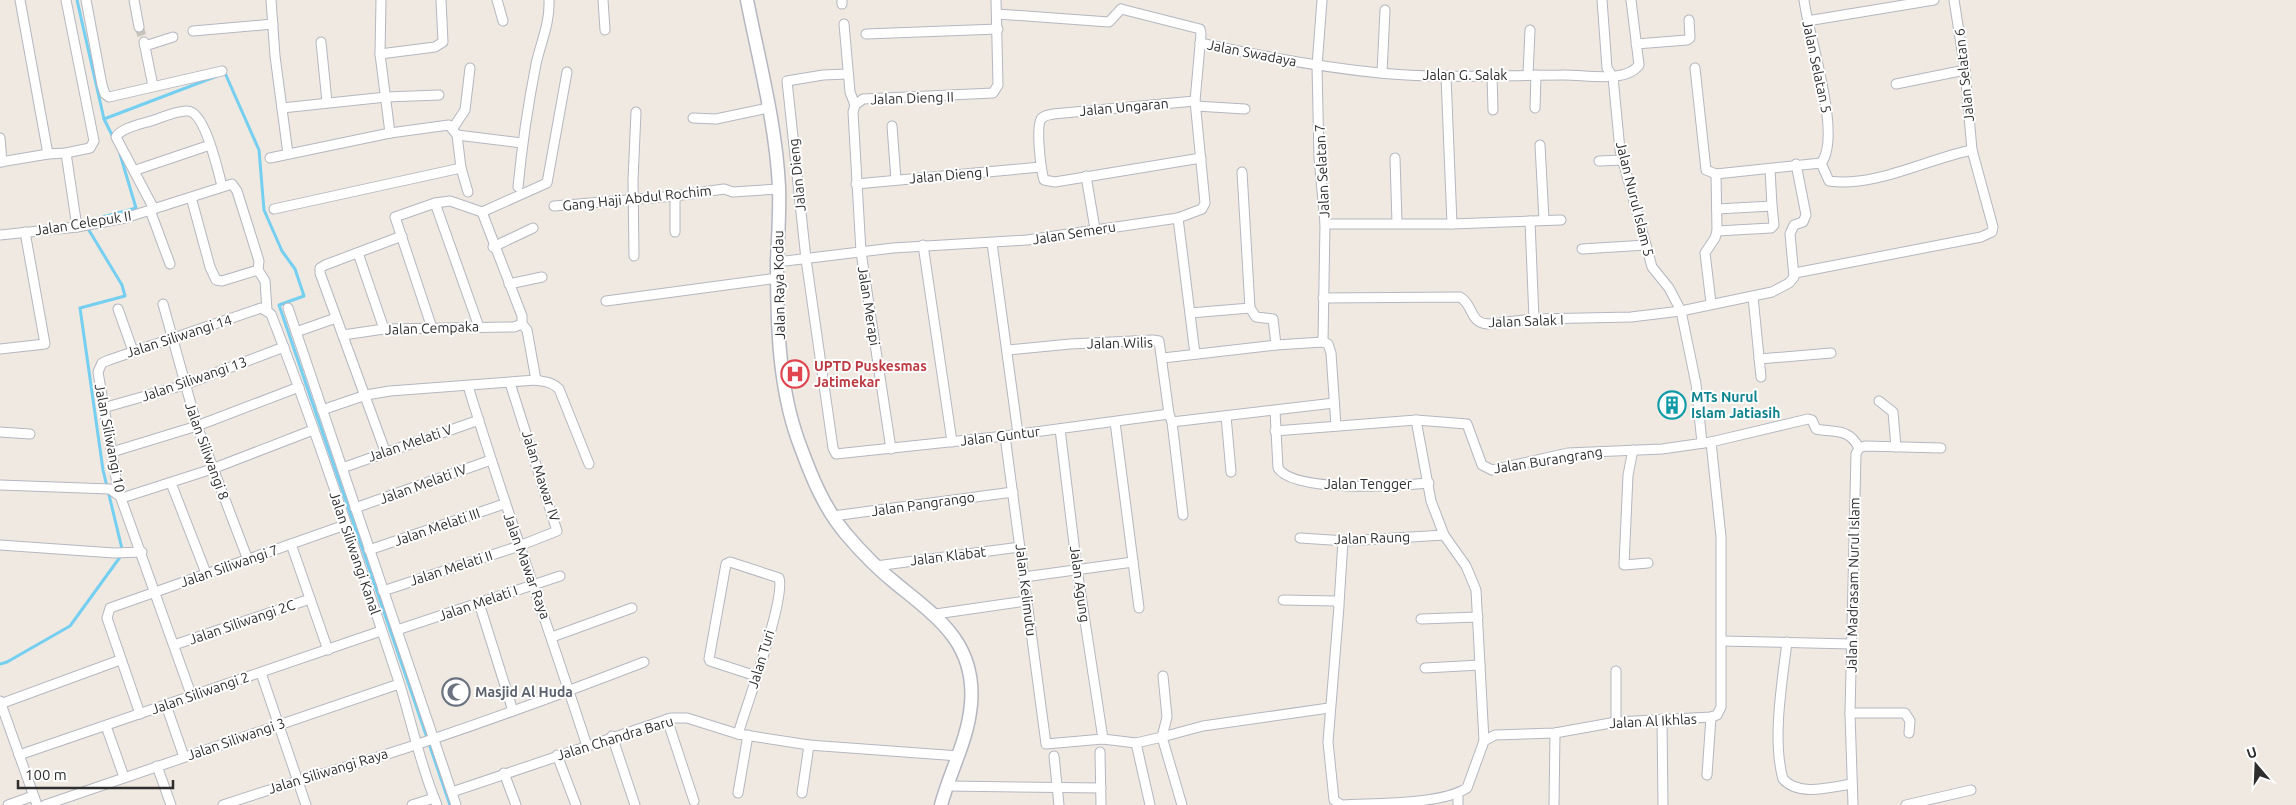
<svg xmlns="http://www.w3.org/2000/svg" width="2296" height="805" viewBox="0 0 2296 805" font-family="Ubuntu,sans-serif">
<rect width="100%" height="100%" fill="#efe9e1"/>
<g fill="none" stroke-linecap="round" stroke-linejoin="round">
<g stroke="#75cff0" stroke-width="3">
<path d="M77 0 104 119 114 139"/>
<path d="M104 119 225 73 259 150 264 210 282 251 295 269 304 296 279 305 450 805"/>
<path d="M88 221 136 208 120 154"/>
<path d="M0 664 7 662 70 626 123 553 103 470 80 308 125 296 122 285 87 227"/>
</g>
<path stroke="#c8c4bd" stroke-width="9" stroke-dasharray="9 4.5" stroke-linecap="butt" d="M139 27 144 42"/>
<g stroke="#b4b7c1" stroke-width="11">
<g id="street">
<path d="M20 0 48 154 66 153 90 148 94 141 66 0"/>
<path d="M86 0 102 85 105 94 109 97 222 71"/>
<path d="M134 0 139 27"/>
<path d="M271 0 275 56 288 154"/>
<path d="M497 0 503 21"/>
<path d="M603 0 605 30"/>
<path d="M842 0V4"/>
<path d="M1322 0 1317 66 1319 157 1325 224 1323 342"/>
<path d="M1602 0 1607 68 1613 77"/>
<path d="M1804 0C1808 34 1843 137 1821 163"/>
<path d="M997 14 1109 22 1121 9"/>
<path d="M1807 21 1934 0"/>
<path d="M844 24 850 92 855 105"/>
<path d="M193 31 273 24"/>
<path d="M866 34 998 29"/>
<path d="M144 42 153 86"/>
<path d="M321 42 327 102"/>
<path d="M1200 43C1260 56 1319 67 1380 73 1441 79 1502 75 1562 75 1583 74 1625 84 1639 65L1631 0"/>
<path d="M1636 44 1687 40 1690 38 1689 20"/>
<path d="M145 46 173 37"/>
<path d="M380 54 381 0"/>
<path d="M1695 68 1706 170 1716 174 1821 163"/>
<path d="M1382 73 1385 10"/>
<path d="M848 74 823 75 787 81 806 259 833 448 836 454 1005 436 1169 414"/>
<path d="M1492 75 1493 110"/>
<path d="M1528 75 1530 30"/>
<path d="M1446 76 1452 224"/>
<path d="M1613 77 1620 150 1652 267 1669 288 1681 311 1696 384 1702 443"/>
<path d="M1896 84 1965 70"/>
<path d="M1195 101 1053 114C1050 115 1045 115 1042 118 1035 125 1041 170 1044 180L1055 182 1201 158"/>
<path d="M1196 106 1245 109"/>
<path d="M282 108 386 97 439 95"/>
<path d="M1535 108 1536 75"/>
<path d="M693 118 716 119 768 108"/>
<path d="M892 126 896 180"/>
<path d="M453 128 465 110 470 68"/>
<path d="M390 133 380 54 435 47 443 42 441 0"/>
<path d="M457 135 522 143"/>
<path d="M0 138 2 162"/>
<path d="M1540 145 1544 220"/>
<path d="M66 153 77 227"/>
<path d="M270 158 390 133 449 125 457 135 461 168 468 192"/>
<path d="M1395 158 1397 223"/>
<path d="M1599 161 1623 160"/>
<path d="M0 162 48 154"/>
<path d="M1821 163 1829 181C1874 188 1927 159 1972 150"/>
<path d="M1770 169 1772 206"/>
<path d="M136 170 210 145"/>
<path d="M1242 172 1250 308 1256 317 1273 319 1276 345"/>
<path d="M1086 176 1095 229"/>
<path d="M856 184 1041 167"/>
<path d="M518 187C522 145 528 105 536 64 541 42 550 23 549 0"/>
<path d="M435 203 479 327"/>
<path d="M554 206 675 196 724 189 733 192 779 189"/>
<path d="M154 209 116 137C121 128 141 124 151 121 161 118 177 110 188 111 205 112 218 171 222 186"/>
<path d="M274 209 461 168"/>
<path d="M150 210 170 264"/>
<path d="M482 212 547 183 567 72"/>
<path d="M482 212 522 316V324"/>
<path d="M1178 218 1195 354"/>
<path d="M1530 221 1534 319"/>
<path d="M1325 224H1452L1561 220"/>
<path d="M1717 231 1771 228 1774 225 1772 206 1717 209"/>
<path d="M675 232V196"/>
<path d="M0 235 77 227 125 218 232 184 237 191 259 261 258 270 222 281 216 280 210 267 191 197"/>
<path d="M992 243 1018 434"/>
<path d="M923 245 952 442"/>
<path d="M493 247 533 228"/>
<path d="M1582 249 1646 245"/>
<path d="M358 253 384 329"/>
<path d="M634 256 633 180 636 112"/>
<path d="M777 262 893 248 1027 240 1178 218 1202 209 1205 203 1195 101 1201 34 1200 29 1121 9"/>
<path d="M258 270 265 281 267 310"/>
<path d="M1795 273 1981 237 1992 232 1993 227 1972 150 1965 70 1954 0"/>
<path d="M509 284 542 277"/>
<path d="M1753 297 1761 377"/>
<path d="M1323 298 1460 297C1474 305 1469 323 1488 324L1534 319 1631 317 1681 311 1772 292 1789 283 1794 277 1790 234 1794 225 1803 222 1806 215 1796 164"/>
<path d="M606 301 778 278"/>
<path d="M1711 303 1705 253 1715 238 1717 231 1716 174"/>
<path d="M163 304 197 426 248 560"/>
<path d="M288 308 456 805"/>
<path d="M118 309 133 351"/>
<path d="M1190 313 1250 308"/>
<path d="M522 324 527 330 536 380"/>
<path d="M432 328 395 217 435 203 450 201 482 212"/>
<path d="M296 332 336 318"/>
<path d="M343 335 384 329 514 327 522 324"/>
<path d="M1323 342 1328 344 1331 353 1336 426"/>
<path d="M0 349 45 344 25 232"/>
<path d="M1008 350 1070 344 1153 340 1159 341 1169 414 1172 422 1183 515"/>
<path d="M1163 358 1276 345 1323 342"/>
<path d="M1759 359 1831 353"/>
<path d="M468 386C505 507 548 626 587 746"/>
<path d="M1879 401 1893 412 1896 447"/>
<path d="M103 408 184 385 284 347"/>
<path d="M322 410 366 395 390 391 536 380C546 382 552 382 559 389L589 464"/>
<path d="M1275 411 1278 468C1293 493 1401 486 1429 483"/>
<path d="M1226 416 1231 472"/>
<path d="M1416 420 1431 501 1444 535 1466 566 1476 590 1484 741"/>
<path d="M1115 422 1139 608"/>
<path d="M1172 422 1334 403"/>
<path d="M1060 429 1077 569 1103 739"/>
<path d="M1275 431 1416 420 1467 424 1482 465 1492 470 1568 453 1662 449 1711 442 1721 537V707L1717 715 1711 717 1616 722 1555 733 1495 735 1484 741 1467 788C1440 805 1375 803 1343 805"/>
<path d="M0 432 30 434"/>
<path d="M1005 436 1046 744 1103 739 1136 743 1162 737 1167 717 1163 676"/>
<path d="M1711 442 1808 419 1812 420 1816 429C1836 433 1849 428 1859 448"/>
<path d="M891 449 861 252 853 112 855 105 863 99 993 93 998 85 996 0"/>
<path d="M1633 450 1628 475 1624 565 1648 563"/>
<path d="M385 451 320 273V268L325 265 402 236"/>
<path d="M112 452 197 426 299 387"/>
<path d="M342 468 479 420"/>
<path d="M171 483 206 573"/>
<path d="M0 485 110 489 121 497H125L212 469 313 430"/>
<path d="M355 508 491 460"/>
<path d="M833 516 1013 492"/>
<path d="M1300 538 1346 541 1444 535"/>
<path d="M291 544 328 650"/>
<path d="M0 545 114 553 142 552"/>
<path d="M369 550 504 504"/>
<path d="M876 566 1020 547"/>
<path d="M1024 577 1133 562"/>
<path d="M383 591 519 546 557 531 510 383"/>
<path d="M1283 600 1336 601 1339 606 1328 742 1334 800 1341 805"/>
<path d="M479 603 513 711"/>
<path d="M1339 604 1343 541"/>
<path d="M936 614 1026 601"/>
<path d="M1421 619 1478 617"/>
<path d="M397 630 560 576"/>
<path d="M552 637 632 608"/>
<path d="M1722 641 1851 644"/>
<path d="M1787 642C1782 683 1772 740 1783 779 1799 797 1831 787 1852 784"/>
<path d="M174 645 310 599"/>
<path d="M1425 668 1480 665"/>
<path d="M1616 671V722"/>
<path d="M261 673 306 805"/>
<path d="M192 697 118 490 98 372 102 363 109 360 261 308 271 314C318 435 358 559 399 682 412 723 420 765 437 805"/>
<path d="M0 701 37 805"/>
<path d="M0 704 120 660"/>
<path d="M166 705 184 757"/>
<path d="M1850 713H1905L1910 721 1909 733"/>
<path d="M140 714 107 618 110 608 345 525"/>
<path d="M667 719 694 801"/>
<path d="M1662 719 1663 805"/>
<path d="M106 726 124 777"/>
<path d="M738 734C746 707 786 598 779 578L730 562 726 564 709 659 710 661 756 676"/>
<path d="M612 736 635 805"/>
<path d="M1136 743 1150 805"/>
<path d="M1100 752 1101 805"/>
<path d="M19 755 381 631"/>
<path d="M557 755 576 805"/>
<path d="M1054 756 1059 805"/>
<path d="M157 766 171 805"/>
<path d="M504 773 516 805"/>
<path d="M1707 775 1711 717"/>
<path d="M948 786 1101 788"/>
<path d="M452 792 671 718H687L738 734 809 745 959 756"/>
<path d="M738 793 748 735"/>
<path d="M802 793 809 745"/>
<path d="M1458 793V805"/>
<path d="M8 805 33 796"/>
<path d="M45 805 399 684"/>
<path d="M223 805C293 781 364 763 433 739 504 715 574 689 644 662"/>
<path d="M412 805 434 798"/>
<path d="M1182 805 1162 737 1203 726 1329 708"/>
<path d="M1554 805 1555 733"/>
<path d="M1853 805 1850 713 1856 454 1859 448 1865 446 1941 448"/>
<path d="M1906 805 1971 790"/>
</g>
</g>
<g stroke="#b4b7c1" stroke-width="15">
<path id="secondary" d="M747 0C759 61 776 124 779 187 780 211 778 237 777 261 777 320 778 384 798 440 810 473 823 507 846 534 862 553 880 571 899 586 940 619 976 645 971 704 968 740 950 771 941 805"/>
</g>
<use href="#street" stroke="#fff" stroke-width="9"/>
<use href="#secondary" stroke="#fff" stroke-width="12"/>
</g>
<defs>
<g id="hospital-ring" transform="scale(1.4375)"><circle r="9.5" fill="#fff" stroke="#e0444e" stroke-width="1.5"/><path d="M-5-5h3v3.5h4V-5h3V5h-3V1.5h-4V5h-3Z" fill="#e0444e"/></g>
<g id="building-ring" transform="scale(1.4375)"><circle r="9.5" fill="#fff" stroke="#0f9aa8" stroke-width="1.5"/><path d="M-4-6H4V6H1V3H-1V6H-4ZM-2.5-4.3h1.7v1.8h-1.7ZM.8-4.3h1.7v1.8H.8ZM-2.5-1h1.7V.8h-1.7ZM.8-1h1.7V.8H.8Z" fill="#0f9aa8"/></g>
<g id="mosque-ring" transform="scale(1.4375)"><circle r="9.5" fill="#fff" stroke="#6b7280" stroke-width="1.5"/><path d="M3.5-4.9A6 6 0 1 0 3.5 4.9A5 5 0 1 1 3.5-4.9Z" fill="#6b7280"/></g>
</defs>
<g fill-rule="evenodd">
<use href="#hospital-ring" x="795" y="374"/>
<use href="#building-ring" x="1672" y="405"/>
<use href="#mosque-ring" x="456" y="692"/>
</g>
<g text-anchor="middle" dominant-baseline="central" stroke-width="4" stroke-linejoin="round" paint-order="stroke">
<g font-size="14" fill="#2e2e2e" stroke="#fff">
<text transform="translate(1252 53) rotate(11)">Jalan Swadaya</text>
<text transform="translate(1817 67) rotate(78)">Jalan Selatan 5</text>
<text x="1465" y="75">Jalan G. Salak</text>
<text transform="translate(1964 75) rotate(-96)">Jalan Selatan 6</text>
<text transform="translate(912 98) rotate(-2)">Jalan Dieng II</text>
<text transform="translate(1124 107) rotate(-5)">Jalan Ungaran</text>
<text transform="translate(1322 171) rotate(-93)">Jalan Selatan 7</text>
<text transform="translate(797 175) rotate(-96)">Jalan Dieng</text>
<text transform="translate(949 175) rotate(-5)">Jalan Dieng I</text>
<text transform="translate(637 198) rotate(-6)">Gang Haji Abdul Rochim</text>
<text transform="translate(1635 199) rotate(76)">Jalan Nurul Islam 5</text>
<text transform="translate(83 223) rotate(-9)">Jalan Celepuk II</text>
<text transform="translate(1074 233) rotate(-9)">Jalan Semeru</text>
<text transform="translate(779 285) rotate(-91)">Jalan Raya Kodau</text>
<text transform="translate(869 306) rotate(81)">Jalan Merapi</text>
<text transform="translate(1526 321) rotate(-2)">Jalan Salak I</text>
<text transform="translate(432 328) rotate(-2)">Jalan Cempaka</text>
<text transform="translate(179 336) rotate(-18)">Jalan Siliwangi 14</text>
<text transform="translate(1120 343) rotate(-1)">Jalan Wilis</text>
<text transform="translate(194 379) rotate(-19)">Jalan Siliwangi 13</text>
<text transform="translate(1000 436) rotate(-7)">Jalan Guntur</text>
<text transform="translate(110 438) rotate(79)">Jalan Siliwangi 10</text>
<text transform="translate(410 443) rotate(-19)">Jalan Melati V</text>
<text transform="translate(207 451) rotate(70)">Jalan Siliwangi 8</text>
<text transform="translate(1548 460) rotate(-9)">Jalan Burangrang</text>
<text transform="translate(541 476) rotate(72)">Jalan Mawar IV</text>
<text transform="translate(423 484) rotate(-20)">Jalan Melati IV</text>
<text x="1368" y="484">Jalan Tengger</text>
<text transform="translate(923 504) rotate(-8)">Jalan Pangrango</text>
<text transform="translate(437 527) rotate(-19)">Jalan Melati III</text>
<text transform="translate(1372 538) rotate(-2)">Jalan Raung</text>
<text transform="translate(355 553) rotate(71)">Jalan Siliwangi Kanal</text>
<text transform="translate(948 556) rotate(-7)">Jalan Klabat</text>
<text transform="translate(229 566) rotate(-19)">Jalan Siliwangi 7</text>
<text transform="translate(527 566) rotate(70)">Jalan Mawar Raya</text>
<text transform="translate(451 568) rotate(-18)">Jalan Melati II</text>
<text transform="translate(1080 584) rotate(82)">Jalan Agung</text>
<text transform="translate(1853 585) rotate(-89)">Jalan Madrasam Nurul Islam</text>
<text transform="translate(1026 590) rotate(83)">Jalan Kelimutu</text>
<text transform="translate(478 603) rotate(-19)">Jalan Melati I</text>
<text transform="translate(242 622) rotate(-19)">Jalan Siliwangi 2C</text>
<text transform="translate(761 659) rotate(-73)">Jalan Turi</text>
<text transform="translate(200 693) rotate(-19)">Jalan Siliwangi 2</text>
<text transform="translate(1653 721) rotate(-3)">Jalan Al Ikhlas</text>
<text transform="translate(615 738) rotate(-17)">Jalan Chandra Baru</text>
<text transform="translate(236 739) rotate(-19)">Jalan Siliwangi 3</text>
<text transform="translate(328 771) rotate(-17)">Jalan Siliwangi Raya</text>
</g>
<g font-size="14" font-weight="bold" fill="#be3a42" stroke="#fff" text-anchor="start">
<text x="814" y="366">UPTD Puskesmas<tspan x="814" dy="16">Jatimekar</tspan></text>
</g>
<g font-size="14" font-weight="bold" fill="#0d838f" stroke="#fff" text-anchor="start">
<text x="1691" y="397">MTs Nurul<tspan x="1691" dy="16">Islam Jatiasih</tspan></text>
</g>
<g font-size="14" font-weight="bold" fill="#5b616d" stroke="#fff" text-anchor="start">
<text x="475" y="692">Masjid Al Huda</text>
</g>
</g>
<g transform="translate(2256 765) rotate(341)" stroke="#ffffff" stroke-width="4" paint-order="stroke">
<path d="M0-4L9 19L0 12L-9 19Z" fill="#2e2e2e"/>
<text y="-8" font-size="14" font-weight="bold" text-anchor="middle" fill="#2e2e2e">U</text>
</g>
<path d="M18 780v8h155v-8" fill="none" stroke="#2e2e2e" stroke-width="2.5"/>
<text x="25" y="780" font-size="15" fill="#2e2e2e" stroke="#ffffff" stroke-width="4" paint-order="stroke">100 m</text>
</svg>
